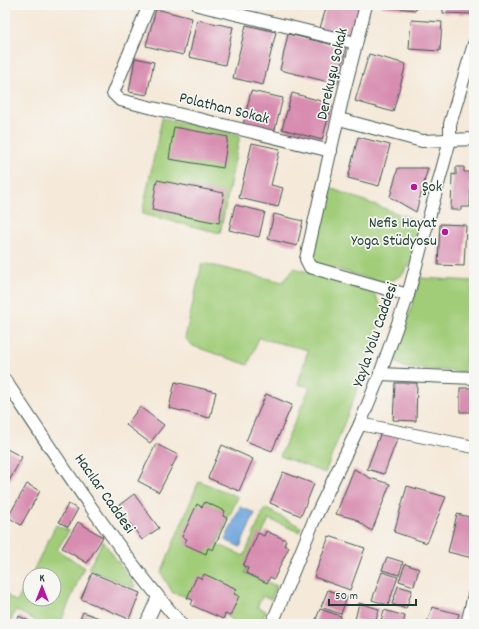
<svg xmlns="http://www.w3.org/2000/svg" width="479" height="629" viewBox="0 0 479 629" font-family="Dekko,sans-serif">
<rect width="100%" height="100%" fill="#f6f6f2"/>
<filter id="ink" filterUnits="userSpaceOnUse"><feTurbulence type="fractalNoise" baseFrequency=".025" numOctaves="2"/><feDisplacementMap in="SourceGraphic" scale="8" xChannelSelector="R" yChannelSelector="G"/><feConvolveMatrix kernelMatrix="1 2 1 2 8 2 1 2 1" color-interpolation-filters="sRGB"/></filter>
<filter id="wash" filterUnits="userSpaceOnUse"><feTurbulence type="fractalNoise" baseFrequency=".012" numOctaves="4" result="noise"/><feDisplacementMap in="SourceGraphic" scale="16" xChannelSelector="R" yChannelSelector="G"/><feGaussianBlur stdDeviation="0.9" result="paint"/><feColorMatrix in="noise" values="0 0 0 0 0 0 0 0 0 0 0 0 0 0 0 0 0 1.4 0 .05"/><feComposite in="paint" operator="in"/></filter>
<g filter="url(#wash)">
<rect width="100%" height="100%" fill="#f5e9d9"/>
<g fill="#a1cd79" stroke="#608556">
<path d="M162 118 240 135 220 233 142 214Z"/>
<path d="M330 188 421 222 409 267H406L404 273 387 284 316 263 311 253Z"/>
<path d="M202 263 283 282 294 268 373 292 384 310 356 393 325 473 280 456 310 387 298 384 308 350 259 338 248 365 193 346 185 338Z"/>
<path d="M420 278 474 281 464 372 406 368 395 362Z"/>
<path d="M199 481 238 497 217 544 244 556 265 508 301 527 299 532 269 519 245 573 277 586 271 599 263 596 257 607 266 611 262 621 235 624C222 608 194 598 173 593L161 573Z"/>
<path d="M56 525 69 531 57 550 84 567 60 624H42L15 610 10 624H5V594L17 602 30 576V599H54V575H31Z"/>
<path d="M103 541 135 586 134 588 88 569Z"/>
</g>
<path fill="#70a5dd" stroke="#487188" d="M240 507 255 513 240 547 225 540Z"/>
<g id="blocks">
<g fill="#d88db0">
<path d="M327 5H361L354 36 320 28Z"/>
<path d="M382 5H417L416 10 382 7Z"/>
<path d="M443 5H473V14L443 13Z"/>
<path d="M156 9 192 18 183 55 146 46Z"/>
<path d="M197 20 233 27 225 65 189 57Z"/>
<path d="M411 20 442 22 440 51 409 49Z"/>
<path d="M246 25 276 32 263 85 233 78Z"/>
<path d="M288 34 346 48 337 84 280 70Z"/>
<path d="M369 54 406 64 393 112 355 101Z"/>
<path d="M135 58 154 62 147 95 129 92Z"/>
<path d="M251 91 283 98 274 133 243 125Z"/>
<path d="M292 93 332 104 322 140 282 129Z"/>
<path d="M174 127 228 137 223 168 169 159Z"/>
<path d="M358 137 390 145 379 186 348 178Z"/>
<path d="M252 143 280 149 271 185 283 188 278 207 239 198Z"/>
<path d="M456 167H464V172H471L470 207H461V210H451L452 174 456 175Z"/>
<path d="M398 168H428L416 212 390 197Z"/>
<path d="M157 180 224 193 219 223 152 210Z"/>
<path d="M235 205 265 212 259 237 229 230Z"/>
<path d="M274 214 303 221 297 246 268 239Z"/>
<path d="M440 224 466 225 464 266 438 265Z"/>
<path d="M175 382 216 392 210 418 169 408Z"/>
<path d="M395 383H417L416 421 393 420Z"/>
<rect x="460" y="388" width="14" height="24"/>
<path d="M266 394 292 405 272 451 246 441Z"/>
<path d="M140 407 164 425 150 443 126 425Z"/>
<path d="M381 432 398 437 384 474 367 469Z"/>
<path d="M156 444 178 455 159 492 138 481Z"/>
<path d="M222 445 253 459 239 491 208 478Z"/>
<path d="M5 448 22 457 8 483 5 481Z"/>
<path d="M354 469 370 478 390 484 372 531 355 519 336 514Z"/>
<path d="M283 472 314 484 301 516 270 503Z"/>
<path d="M27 484 40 491 21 525 8 517Z"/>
<path d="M407 486 446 497 427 543 394 532Z"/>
<path d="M134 494 159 528 142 540 118 506Z"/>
<path d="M205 502 225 511 223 516 227 518 213 550 208 548 206 554 184 544 187 539 182 537 197 504 202 507Z"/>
<path d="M68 504 78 509 68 527 59 522Z"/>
<path d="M457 514 474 518V549L472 558 448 552Z"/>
<path d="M78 522 103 537 87 563 62 548Z"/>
<path d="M266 531 286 540 284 545 289 547 274 579 270 577 267 583 246 573 248 568 243 566 258 533 264 536Z"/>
<path d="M329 536 365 548 350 590 314 577Z"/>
<path d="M387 557 403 562 399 575 382 570Z"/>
<path d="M405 564 419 569 414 586 399 581Z"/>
<path d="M382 572 398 577 388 605 372 600Z"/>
<path d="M92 573 140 593 129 619 81 599Z"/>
<path d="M204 574 237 589 234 594 239 596 230 616 225 614 223 619 191 605 193 600 187 598 197 576 202 579Z"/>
<path d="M398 586 412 590 406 609 392 604Z"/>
<path d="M328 590 347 597 341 614 321 607Z"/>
<path d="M359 603 379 609 375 624 355 620Z"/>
<path d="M432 607 459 614 456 624 427 623Z"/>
<path d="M320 609 341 616 338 624 315 622Z"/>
<path d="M384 610 405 616 403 624H380Z"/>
<path d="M83 612 115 624H78Z"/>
<path d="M19 616 31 622 30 624H16Z"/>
</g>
</g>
</g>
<g filter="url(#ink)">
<use href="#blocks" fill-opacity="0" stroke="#3f574d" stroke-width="1"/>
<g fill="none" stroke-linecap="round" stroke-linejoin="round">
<g stroke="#3f574d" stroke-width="14">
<g id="minor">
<path d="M149 5 113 93 120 100 331 151"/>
<path d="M198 5 356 43"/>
<path d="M366 5 344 91 306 259 310 267 408 295"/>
<path d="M339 119 422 141 474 139"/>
<path d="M380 374 474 378"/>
<path d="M5 380C60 463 116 548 181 624"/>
<path d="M360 424 474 447"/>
<path d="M146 624 158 597"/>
<path d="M272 624 314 520 360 424 380 374 408 295 450 140V124L474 44"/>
<path d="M467 624 474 595"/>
</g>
</g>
<use href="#minor" stroke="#fff" stroke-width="12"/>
</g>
</g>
<g fill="#b5179e" stroke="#f6f6f2" stroke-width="1.5">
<circle cx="414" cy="187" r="4"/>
<circle cx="445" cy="232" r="4"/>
</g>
<g text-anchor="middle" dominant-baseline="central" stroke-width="3.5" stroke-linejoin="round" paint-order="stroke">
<g font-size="16" fill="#1f3d34" stroke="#f6f6f2">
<text transform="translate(333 74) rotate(-77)">Derekuşu Sokak</text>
<text transform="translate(224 109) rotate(14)">Polathan Sokak</text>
<text transform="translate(376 335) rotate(-71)">Yayla Yolu Caddesi</text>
<text transform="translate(104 494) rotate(55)">Hacılar Caddesi</text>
</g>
<g font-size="16" fill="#1f3d34" stroke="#f6f6f2" text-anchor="start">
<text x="422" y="187">Şok</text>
<text x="437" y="223" text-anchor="end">Nefis Hayat<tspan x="437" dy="18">Yoga Stüdyosu</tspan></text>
</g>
</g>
<rect width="479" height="629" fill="none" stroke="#f6f6f2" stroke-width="20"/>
<g transform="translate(42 587)"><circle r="19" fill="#f6f6f2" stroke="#a0aca6"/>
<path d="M0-3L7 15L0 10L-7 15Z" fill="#b5179e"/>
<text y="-6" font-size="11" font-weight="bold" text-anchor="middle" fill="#1f3d34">K</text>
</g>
<path d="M329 599v6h87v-6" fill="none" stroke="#1f3d34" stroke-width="2"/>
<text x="335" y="599" font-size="12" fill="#1f3d34" stroke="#f6f6f2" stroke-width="3" paint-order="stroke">50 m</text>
</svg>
